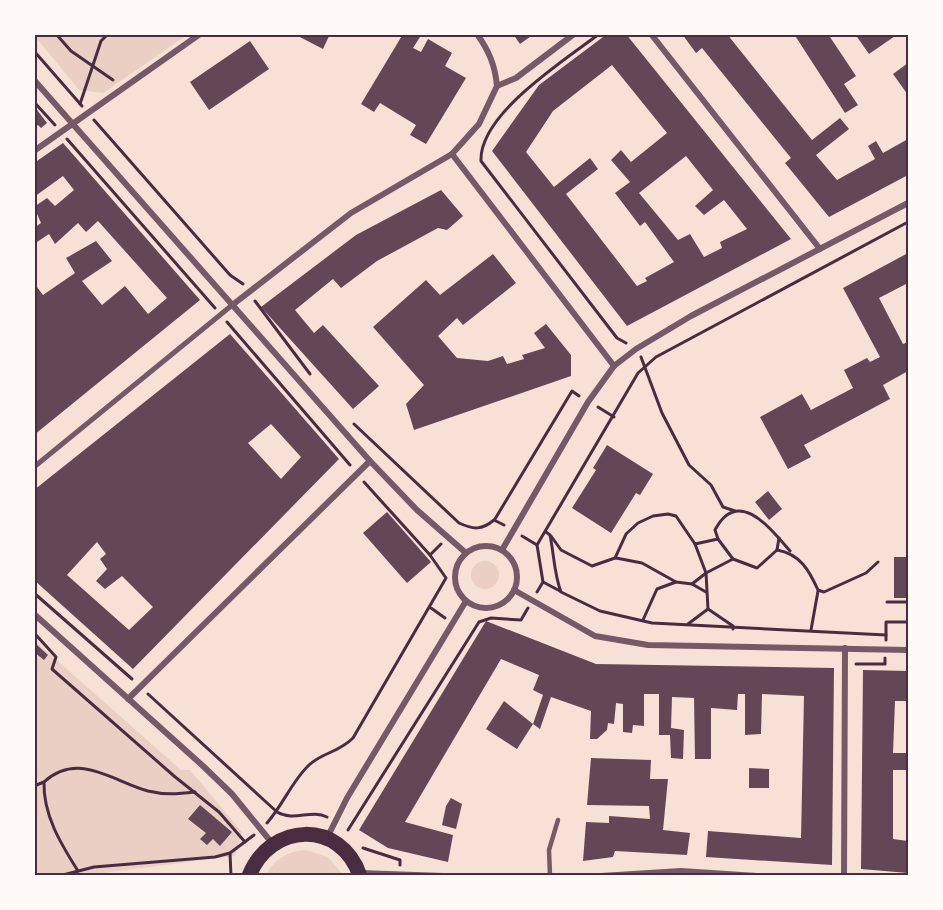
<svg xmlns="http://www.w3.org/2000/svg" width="943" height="910" viewBox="0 0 943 910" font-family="Overpass,sans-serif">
<rect width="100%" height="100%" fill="#f7e1d7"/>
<g fill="#ebcfc5">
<path d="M34 35H187L103 93 79 90Z"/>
<circle cx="485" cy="575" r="14"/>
<path d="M34 640 181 770H190L242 832 235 856 87 875H35Z"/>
<path d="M306 850 328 857 343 875H266C274 859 288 851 306 850Z"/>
</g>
<g fill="#644757" fill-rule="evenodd">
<path d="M294 34H330L323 49Z"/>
<path d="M403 34 420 37 413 48 421 52 428 39 452 53 445 66 466 78 426 144 410 135 416 125 380 103 374 112 361 104Z"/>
<path d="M513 34H534L520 44Z"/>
<path d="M607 34H626L791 239 627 326 492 151 539 85ZM612 65 667 133 631 162 621 150 611 160 630 182 615 193 640 226 645 222 674 262 645 278 647 281 637 286 566 194 598 169 590 158 554 187 526 152 553 111ZM686 156 713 190 695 206 704 215 724 200 747 229 720 242 722 248 704 257 690 234 678 240 639 193Z"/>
<path d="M682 34H727L812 140 840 118 849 129 816 155 837 180 875 159 868 146 876 141 883 153 908 139V175L829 217 785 163 791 158 702 48 696 53Z"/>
<path d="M794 34H828L856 76 844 84 858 105 845 113Z"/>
<path d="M855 34H898L869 54Z"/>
<path d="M250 41 269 69 209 110 190 82Z"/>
<path d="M908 63V95L893 74Z"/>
<path d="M34 106 47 123 41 128 38 125 34 127Z"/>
<path d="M63 143 200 300 34 435V283L43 295 75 273 66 258 96 241 112 261 82 281 102 305 125 286 148 314 167 298 98 221 86 232 78 223 55 244 49 234 34 244V228L41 223 34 207 47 198 55 206 74 190 63 176 34 197V163Z"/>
<path d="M441 190 463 216 447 230 438 228 377 261 341 288 333 279 295 310 314 333 323 325 379 386 353 409 261 307 356 235Z"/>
<path d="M908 253V283L879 298 903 344 908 342V371L883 385 890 399 804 445 811 457 788 469 760 417 802 394 811 410 853 388 844 370 867 358 870 362 880 357 843 288Z"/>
<path d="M493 254 516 283 463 325 457 318 438 336 457 358 488 361 503 356 507 364 524 359 522 355 545 348 534 333 546 324 571 355V376L414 430 406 404 424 385 373 327 426 280 440 295Z"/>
<path d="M230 334 339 459 133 669 34 580V490ZM271 424 301 457 281 479 248 443ZM97 542 106 554 100 559 107 569 96 581 105 589 122 576 153 607 129 630 67 575Z"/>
<path d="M607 445 653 474 640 495 636 493 611 533 572 508 596 470 593 468Z"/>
<path d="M768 491 782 509 769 520 755 502Z"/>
<path d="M387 512 431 562 407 583 363 533Z"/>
<rect x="894" y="557" width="14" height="41"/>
<path d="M486 621 596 664 834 668 832 865 706 857 708 831 801 838 804 696 762 694 761 734 745 735V694H738L737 710 711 708V759H695L694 698 672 697 671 728 684 730 683 759 671 758 670 735H659V694H644V726L633 725 632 733 623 732V704L616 703 614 724 608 723 607 730 597 739H590L591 711 551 697 540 729 533 724 543 695 533 690 539 675 501 659 405 822 453 835 448 862 388 848 359 830Z"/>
<path d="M36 644 48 655 44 660 34 652Z"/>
<path d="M863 670 908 671V701H895L893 753H908V770H893V839L908 841V873L861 869Z"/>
<path d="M504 701 533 724 517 749 486 729Z"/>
<path d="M591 758 651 760 650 779H668L663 830 690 833 687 855 615 851 613 857 583 861 586 822 609 823V816L650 819 649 806 587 805Z"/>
<path d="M749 768 769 769V788H749Z"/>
<path d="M451 798 462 804 456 829 442 825 446 806Z"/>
<path d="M200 805 232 832 220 846 213 839 207 845 200 839 206 833 188 819Z"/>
</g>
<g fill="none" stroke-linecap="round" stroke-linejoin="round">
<g stroke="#4a2c40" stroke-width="3">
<path d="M56 34 71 51 113 80"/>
<path d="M599 34C565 60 479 114 481 161L617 338 626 343"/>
<path d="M34 51 82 106"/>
<path d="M34 102 55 125"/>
<path d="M80 104 101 41 108 34"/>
<path d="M94 120 230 275 243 284"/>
<path d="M67 139 215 308"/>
<path d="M255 301 310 374"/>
<path d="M227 322 350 465"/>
<path d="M641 357 662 413 689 465 711 485 723 507 735 511"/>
<path d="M598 407 614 417"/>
<path d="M354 424 459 523C474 530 482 530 494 520L504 525"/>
<path d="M364 482 430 555"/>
<path d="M495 519 572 391 579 396"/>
<path d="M546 532 550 535C554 554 554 574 561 592L600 611 652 623 886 635V640"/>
<path d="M522 536 537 545"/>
<path d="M551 536 561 550 592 566 615 558 626 534 638 523 653 516 668 514 676 516 695 544 718 539 733 559"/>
<path d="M718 539 715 530C738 486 771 529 790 551"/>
<path d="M777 550 779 538"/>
<path d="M616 558 642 563 676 582 692 584 706 573 695 544"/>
<path d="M543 582 560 591"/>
<path d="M692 584 706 592"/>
<path d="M537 592 543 582 537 545 638 373 656 357 908 222"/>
<path d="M34 593 132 679"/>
<path d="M887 602H908"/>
<path d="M431 608 445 618"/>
<path d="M643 620 657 589 676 582"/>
<path d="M688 624 708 609"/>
<path d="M733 629V626L708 609 706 573 733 559 757 568 777 550C800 554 809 570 818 590L824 592 866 573 878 562"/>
<path d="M811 630 818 591"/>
<path d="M36 635 56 657 52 669 174 776 219 812 245 842"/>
<path d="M886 635V622H908"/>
<path d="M856 664H885V658"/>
<path d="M148 694 277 812C294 822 311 809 327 817"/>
<path d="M34 786 44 782"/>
<path d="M267 823C283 805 292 781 309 765 323 752 338 753 353 738L446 578 430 555 441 544"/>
<path d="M348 830 479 622 491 618 521 620 528 608"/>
<path d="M363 848 400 860V865"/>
<path d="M230 853 231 876"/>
<path d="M78 871C61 844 43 815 44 782 78 751 112 781 148 791 164 795 178 794 195 792"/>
<path d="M59 876 94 867 215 857 230 853 254 835"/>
</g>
<path stroke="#755966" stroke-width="4.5" d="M550 876 549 850 558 820"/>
<path stroke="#755966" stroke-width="5" d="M34 467 231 306"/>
<g stroke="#755966" stroke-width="6">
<path d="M477 34C489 51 495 65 497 86"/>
<path d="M651 34 820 249"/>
<path d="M34 80 370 461 417 510 466 553"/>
<path d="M34 151 200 34"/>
<path d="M452 154 614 366"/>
<path d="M231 306 351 213 452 154 479 124 497 86 516 78 574 34"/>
<circle cx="486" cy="577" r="31"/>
<path d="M502 550 588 402 614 366 636 349 691 316 908 203"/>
<path d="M514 590 595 636 648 645 908 650"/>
<path d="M34 614 203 766 232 794 272 843"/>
<path d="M128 699 370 461"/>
<path d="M327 838 347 798 466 601"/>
<path d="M360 873 443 876"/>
<path d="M601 876 681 871 757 876"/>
<path d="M844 876 845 648"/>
</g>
<path stroke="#4a2c40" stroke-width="15" d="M249 876C270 822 341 819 360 876"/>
</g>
<rect width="943" height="910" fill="none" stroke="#fffaf5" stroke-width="72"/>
<rect x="36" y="36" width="871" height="838" fill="none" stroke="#4a2c40" stroke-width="2"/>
</svg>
